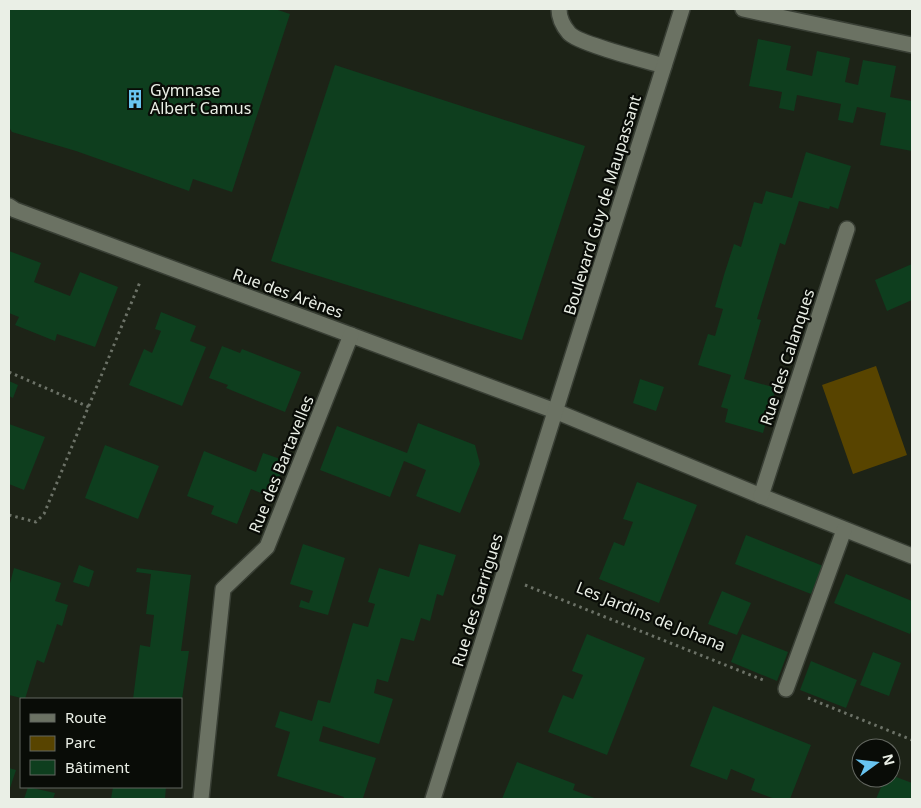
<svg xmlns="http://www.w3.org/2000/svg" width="921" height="808" viewBox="0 0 921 808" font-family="'Noto Sans',sans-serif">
<rect width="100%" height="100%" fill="#1d2317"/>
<path fill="#584400" d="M876 366 907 455 853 474 822 385Z"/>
<g fill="#0e3e1e">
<path d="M9 9H275L290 14 232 192 193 179 189 191 76 151 12 132 9 127Z"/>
<path d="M758 39 791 46 786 70 812 76 817 51 850 58 845 82 858 85 863 60 896 66 890 97 912 101V151L880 145 886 113 857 107 853 123 838 120 841 104 797 95 794 111 779 108 782 92 749 86Z"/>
<path d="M335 65 585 146 522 340 271 261Z"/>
<path d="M806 152 851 166 838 209 830 206 829 209 799 201 785 245 780 243 757 319 761 320 744 379 776 388 763 433 725 422 728 409 721 407 731 375 698 365 708 334 715 336 723 309 715 307 724 275 734 244 741 247 754 202 762 204 766 191 792 198Z"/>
<path d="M9 251 41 263 34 282 70 296 80 272 118 287 95 347 57 334 55 341 15 325 19 317 9 313Z"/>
<path d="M912 264V300L887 311 875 280Z"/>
<path d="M161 312 196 326 190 341 206 347 182 406 129 385 144 349 152 353 161 331 155 329Z"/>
<path d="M222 346 240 353 242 349 301 372 285 412 226 388 228 385 209 378Z"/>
<path d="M640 379 664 387 656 411 633 403Z"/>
<path d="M9 381 18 385 13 398 9 396Z"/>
<path d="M418 423 475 445 480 464 460 513 416 496 426 470 404 461 390 497 320 470 337 426 407 453Z"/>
<path d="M9 424 45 437 24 490 9 484Z"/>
<path d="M105 445 159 466 138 519 85 498Z"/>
<path d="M204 451 256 472 263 453 286 461 271 497 251 489 237 524 211 514 214 506 187 496Z"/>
<path d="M637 482 697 505 659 603 599 579 614 542 624 546 633 522 623 519Z"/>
<path d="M746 535 823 566 811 594 735 564Z"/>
<path d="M303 544 345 558 328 615 299 607 301 600 309 603 313 591 290 584Z"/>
<path d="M419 544 456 555 443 596 437 594 430 621 421 618 414 641 401 638 388 682 377 679 374 693 393 699 379 744 323 726 319 741 376 758 363 798 367 799H343L344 797 277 776 290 732 275 727 280 711 312 721 318 700 330 703 353 623 368 627 375 604 368 602 379 568 409 577Z"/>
<path d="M79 565 94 571 89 587 73 582Z"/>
<path d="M14 568 61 583 55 601 68 605 62 626 57 624 44 663 37 660 25 699 9 695V587Z"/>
<path d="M137 568 191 575 181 651H189L182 699H133L140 645 150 647 154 615 146 614 151 574 136 572Z"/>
<path d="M846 574 912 601V628L910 634 834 603Z"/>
<path d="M722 591 751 603 737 635 708 624Z"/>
<path d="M587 634 645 658 607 755 548 732 563 695 573 699 583 675 572 671Z"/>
<path d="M742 634 788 652 777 681 731 662Z"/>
<path d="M873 652 901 663 889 696 860 685Z"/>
<path d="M811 661 857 680 846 708 800 690Z"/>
<path d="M713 706 811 745 790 799H775L751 790 755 779 731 769 727 780 690 766Z"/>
<path d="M517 762 575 784 573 790 597 799H502Z"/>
<path d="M9 768 16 770 9 791Z"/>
<path d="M891 775 912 783V799H876L885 778H891Z"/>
<path d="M28 787 55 793 53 799H24Z"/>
<path d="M113 787H166L165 799H111Z"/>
</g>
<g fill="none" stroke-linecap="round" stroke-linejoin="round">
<g stroke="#393f35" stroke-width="18">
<path id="lane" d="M559 9C559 18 563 26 569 33 577 43 647 61 664 66"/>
</g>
<g stroke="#393f35" stroke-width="18">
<g id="street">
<path d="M743 9 912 45"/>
<path d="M9 206 15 210 555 411 761 496 912 556"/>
<path d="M761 496 847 229"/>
<path d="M786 689 844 530"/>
<path d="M201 799 223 589 267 547 351 335"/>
<path d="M433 799 682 9"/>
</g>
</g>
<g stroke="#6c7267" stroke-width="3" stroke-dasharray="2.5 4" stroke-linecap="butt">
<path d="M9 372 89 407"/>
<path d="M9 515 36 522 44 514 140 282"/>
<path d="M525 585 763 680"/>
<path d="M808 698 912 740"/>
</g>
<use href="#lane" stroke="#6b7263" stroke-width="15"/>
<use href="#street" stroke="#6b7263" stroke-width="15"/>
</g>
<defs>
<g id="building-bare" transform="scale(1.5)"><path d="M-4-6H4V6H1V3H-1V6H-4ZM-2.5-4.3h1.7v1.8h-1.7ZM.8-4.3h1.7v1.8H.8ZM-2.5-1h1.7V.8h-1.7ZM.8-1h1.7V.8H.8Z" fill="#68c4f0" stroke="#090c07" stroke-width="2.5" paint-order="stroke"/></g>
</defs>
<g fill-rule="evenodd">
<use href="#building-bare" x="135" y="99"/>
</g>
<g text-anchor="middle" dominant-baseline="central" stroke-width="4.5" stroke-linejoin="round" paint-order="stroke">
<g font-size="16" fill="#eaefe6" stroke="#090c07" text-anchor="start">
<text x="150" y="90">Gymnase<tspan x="150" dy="18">Albert Camus</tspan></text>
</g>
<g font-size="16" fill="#eaefe6" stroke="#090c07">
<text transform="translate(602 205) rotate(-73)">Boulevard Guy de Maupassant</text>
<text transform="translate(288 293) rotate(20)">Rue des Arènes</text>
<text transform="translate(787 357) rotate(-72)">Rue des Calanques</text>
<text transform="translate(281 464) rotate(-68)">Rue des Bartavelles</text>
<text transform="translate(477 600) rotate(-73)">Rue des Garrigues</text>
<text transform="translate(651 616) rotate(22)">Les Jardins de Johana</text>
</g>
</g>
<rect width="921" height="808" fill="none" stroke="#eaefe6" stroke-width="20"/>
<rect x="20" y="698" width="162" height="90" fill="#090c07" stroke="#636760"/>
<rect x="30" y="714" width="25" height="8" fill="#6b7263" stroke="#636760"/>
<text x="65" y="723" font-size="15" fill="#eaefe6">Route</text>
<rect x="30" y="736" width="25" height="15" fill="#584400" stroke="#636760"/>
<text x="65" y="748" font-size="15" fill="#eaefe6">Parc</text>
<rect x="30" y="760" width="25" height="15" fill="#0e3e1e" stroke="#636760"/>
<text x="65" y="773" font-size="15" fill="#eaefe6">Bâtiment</text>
<g transform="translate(876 763) rotate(75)"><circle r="24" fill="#090c07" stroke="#636760"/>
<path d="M0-4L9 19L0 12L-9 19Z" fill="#68c4f0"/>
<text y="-8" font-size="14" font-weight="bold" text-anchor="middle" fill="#eaefe6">N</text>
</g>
</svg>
